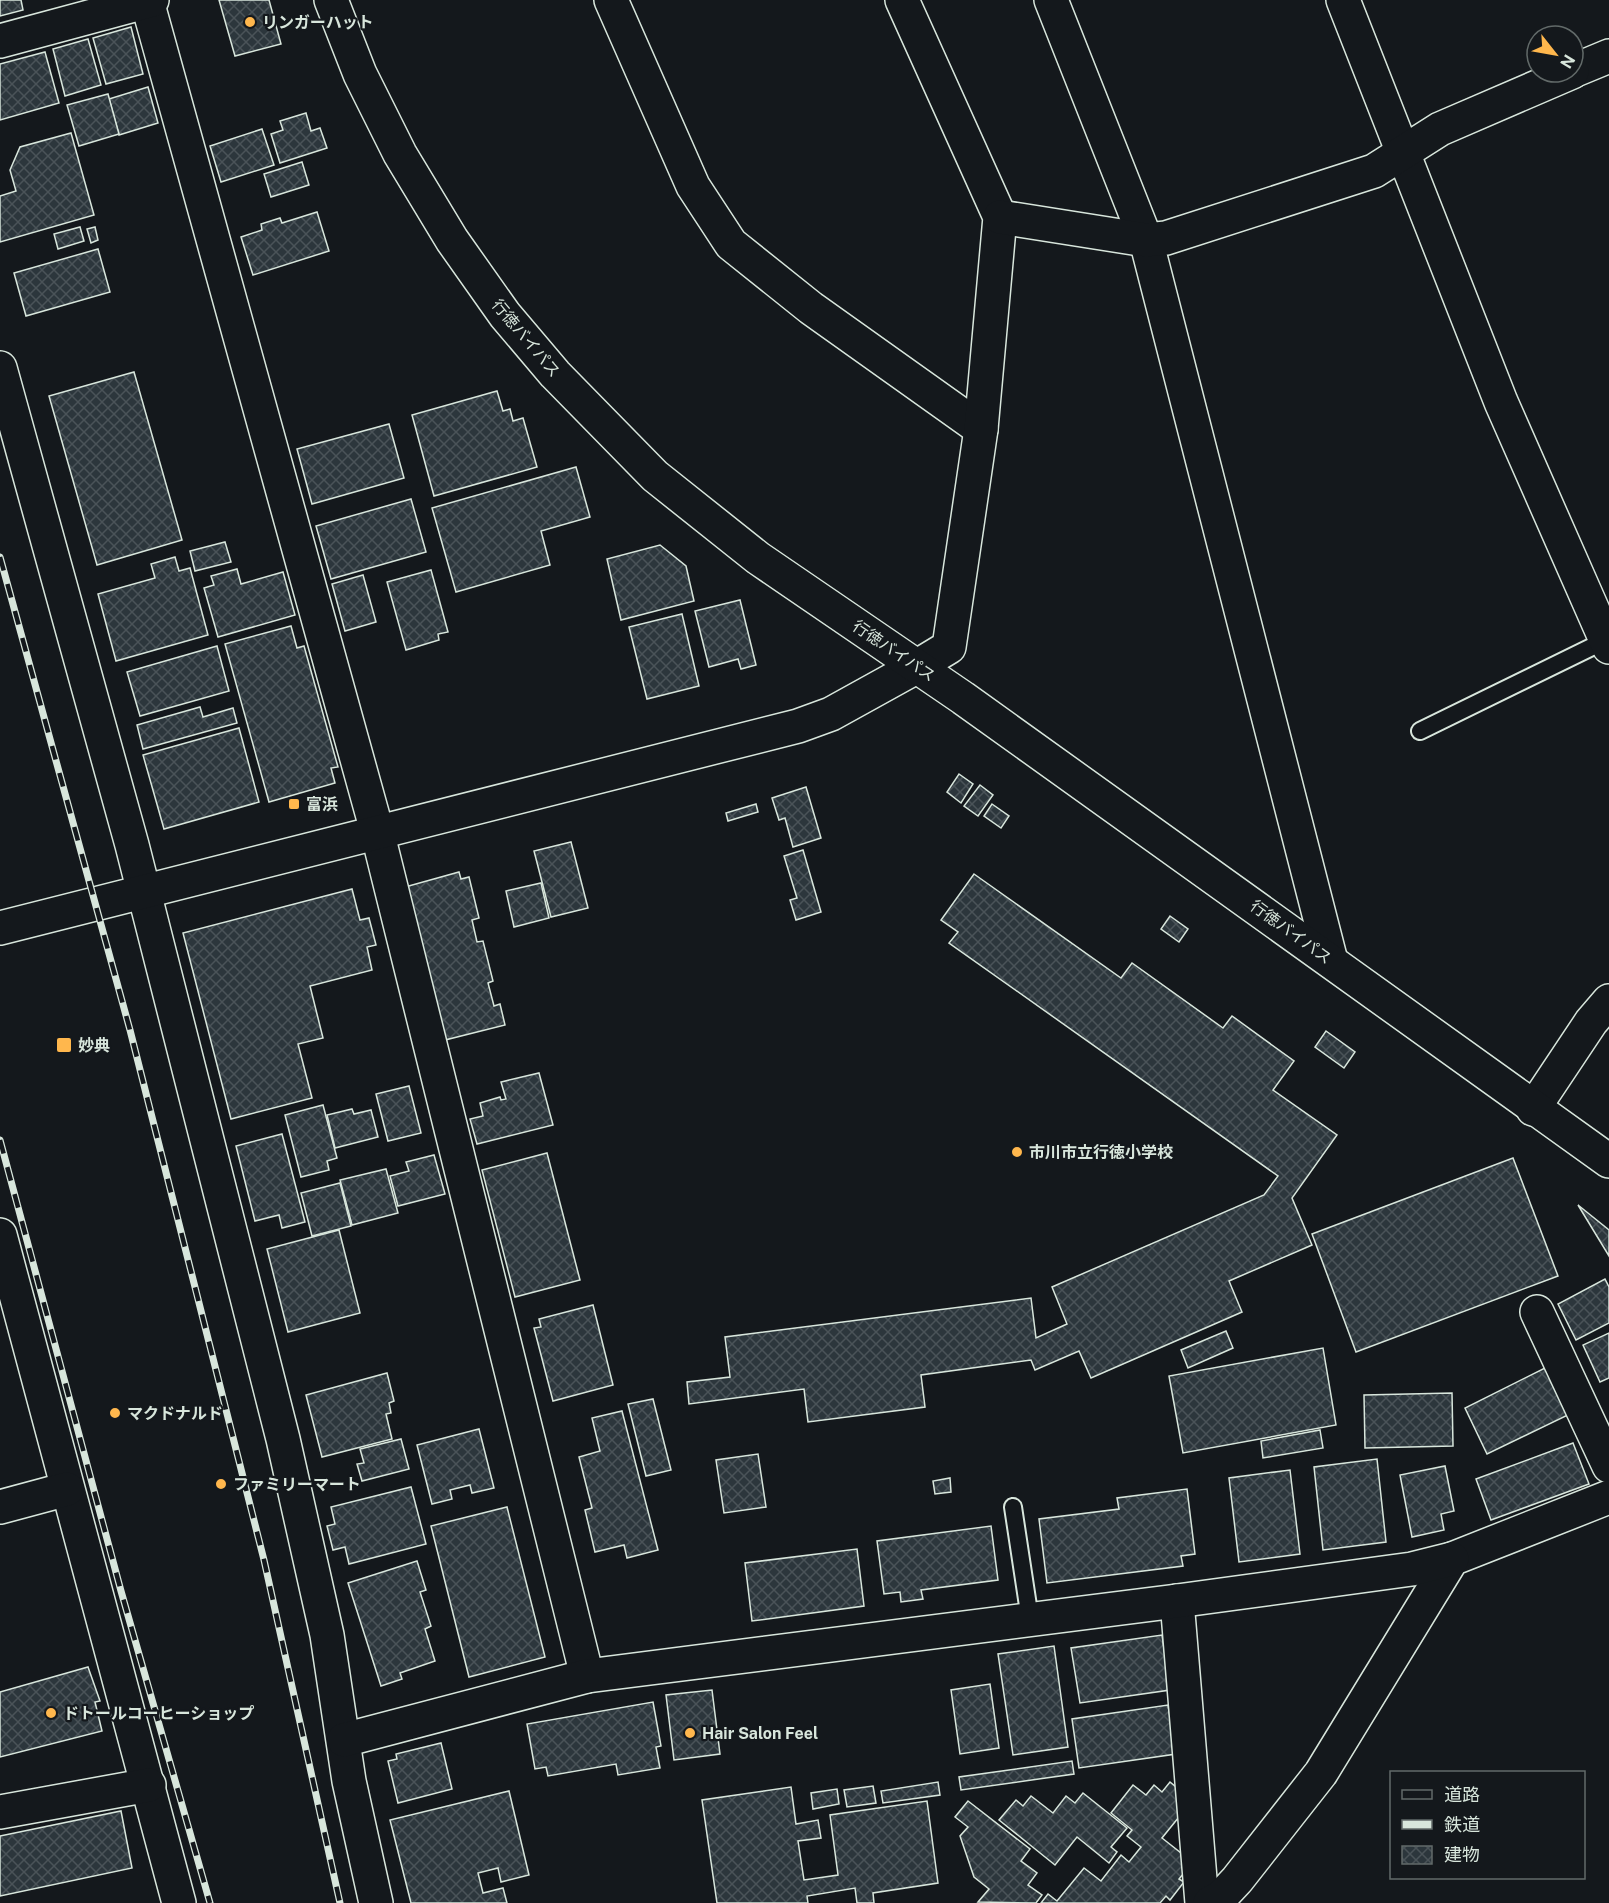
<svg xmlns="http://www.w3.org/2000/svg" width="1609" height="1903" viewBox="0 0 1609 1903" font-family="'Public Sans','Noto Sans JP',sans-serif">
<defs>
<pattern id="building-cross-hatch" width="8" height="8" patternUnits="userSpaceOnUse" patternTransform="scale(1.5)"><rect width="8" height="8" fill="#2c363c"/><path d="M0 0l8 8M0 8l8-8" fill="none" stroke="#4a5358"/></pattern>
</defs>
<rect width="100%" height="100%" fill="#14181c"/>
<g fill="url(#building-cross-hatch)" stroke="#d8e6dc" stroke-width="1.5">
<path d="M0 0H21L23 10 0 16Z"/>
<path d="M219 0H269L281 44 235 56Z"/>
<path d="M131 27 143 74 106 84 93 38Z"/>
<path d="M88 39 101 85 65 96 53 49Z"/>
<path d="M45 52 59 103 0 120V64Z"/>
<path d="M148 87 158 123 119 135 109 99Z"/>
<path d="M108 94 119 134 79 146 67 105Z"/>
<path d="M306 113 311 131 320 128 327 148 280 163 271 134 283 130 280 121Z"/>
<path d="M262 129 274 165 221 182 210 146Z"/>
<path d="M71 133 94 215 0 242V196L16 191 10 170 20 147Z"/>
<path d="M302 162 309 185 271 197 264 174Z"/>
<path d="M317 212 329 251 253 275 241 237 262 230 261 224 280 218 282 223Z"/>
<path d="M80 227 84 241 58 249 54 234Z"/>
<path d="M95 227 98 240 91 243 87 229Z"/>
<path d="M98 249 110 292 26 316 14 273Z"/>
<path d="M134 372 182 540 97 565 49 396Z"/>
<path d="M497 391 503 411 510 409 513 421 523 418 537 467 434 496 412 415Z"/>
<path d="M389 424 404 478 312 504 297 449Z"/>
<path d="M576 467 590 517 541 531 550 565 456 592 432 508Z"/>
<path d="M411 499 426 552 331 579 316 526Z"/>
<path d="M225 542 231 562 195 571 190 551Z"/>
<path d="M660 545 686 566 694 601 621 620 607 559Z"/>
<path d="M175 557 179 571 190 568 208 635 116 661 98 594 155 578 151 564Z"/>
<path d="M237 569 241 584 283 572 295 615 218 637 204 588 214 585 211 576Z"/>
<path d="M431 570 448 632 438 634 439 640 406 650 387 582Z"/>
<path d="M363 575 376 622 345 631 332 584Z"/>
<path d="M740 600 756 665 741 669 738 659 709 667 695 611Z"/>
<path d="M682 614 699 686 647 699 629 627Z"/>
<path d="M291 626 297 648 304 646 338 767 331 768 335 783 269 802 225 644Z"/>
<path d="M217 646 229 691 140 716 127 672Z"/>
<path d="M200 707 203 717 233 708 237 723 143 749 137 725Z"/>
<path d="M239 728 259 802 164 829 143 755Z"/>
<path d="M959 774 973 784 961 803 947 792Z"/>
<path d="M980 785 993 795 978 816 964 806Z"/>
<path d="M806 787 821 838 793 847 785 818 779 820 772 798Z"/>
<path d="M756 804 758 812 728 821 726 813Z"/>
<path d="M992 804 1009 816 1001 828 984 816Z"/>
<path d="M571 842 588 908 551 917 534 851Z"/>
<path d="M803 850 821 912 796 920 790 900 797 898 784 856Z"/>
<path d="M459 872 461 879 469 877 479 918 472 920 477 942 483 941 493 981 488 983 494 1006 500 1004 505 1025 445 1040 405 887Z"/>
<path d="M974 874 1121 978 1132 963 1223 1028 1232 1016 1294 1061 1273 1090 1337 1135 1292 1198 1312 1245 1229 1281 1242 1312 1091 1378 1079 1351 1035 1370 1031 1360 921 1375 925 1407 808 1422 804 1389 689 1404 687 1382 730 1377 725 1337 1031 1298 1036 1338 1067 1324 1052 1287 1264 1195 1278 1176 949 943 958 932 941 920Z"/>
<path d="M541 883 549 918 514 927 506 891Z"/>
<path d="M352 889 360 920 369 918 376 945 367 947 372 970 310 986 323 1038 298 1044 312 1098 231 1119 183 933Z"/>
<path d="M1170 916 1188 929 1179 942 1161 929Z"/>
<path d="M1326 1031 1355 1052 1344 1068 1315 1047Z"/>
<path d="M539 1073 553 1125 477 1144 470 1119 483 1116 480 1103 500 1097 501 1100 506 1099 501 1082Z"/>
<path d="M409 1086 421 1133 388 1141 376 1094Z"/>
<path d="M323 1105 337 1158 327 1161 329 1170 301 1177 285 1115Z"/>
<path d="M352 1109 354 1114 371 1110 378 1137 335 1148 327 1115Z"/>
<path d="M282 1134 305 1222 282 1228 279 1215 255 1221 236 1146Z"/>
<path d="M547 1153 580 1280 515 1297 482 1170Z"/>
<path d="M434 1155 445 1194 398 1206 390 1176 409 1171 406 1162Z"/>
<path d="M1513 1158 1558 1276 1356 1352 1312 1234Z"/>
<path d="M386 1169 398 1213 352 1225 340 1180Z"/>
<path d="M340 1183 351 1226 312 1236 301 1193Z"/>
<path d="M1578 1205 1609 1230V1256Z"/>
<path d="M339 1230 360 1313 288 1332 267 1249Z"/>
<path d="M1605 1279 1609 1287V1323L1576 1340 1558 1304Z"/>
<path d="M593 1305 613 1385 553 1401 534 1328 541 1327 539 1319Z"/>
<path d="M1226 1331 1233 1348 1188 1368 1181 1350Z"/>
<path d="M1609 1333V1378L1600 1382 1583 1345Z"/>
<path d="M1323 1348 1336 1425 1183 1453 1169 1376Z"/>
<path d="M1547 1367 1570 1414 1487 1454 1465 1408Z"/>
<path d="M387 1373 394 1401 389 1403 391 1413 386 1414 392 1439 322 1457 306 1395Z"/>
<path d="M1452 1393 1453 1446 1365 1448 1364 1395Z"/>
<path d="M653 1399 671 1470 646 1476 628 1404Z"/>
<path d="M622 1411 658 1550 627 1558 624 1545 595 1552 585 1510 592 1508 579 1457 600 1451 592 1418Z"/>
<path d="M479 1429 494 1488 472 1493 470 1485 450 1490 452 1499 432 1504 417 1445Z"/>
<path d="M1320 1430 1323 1448 1263 1458 1261 1441Z"/>
<path d="M401 1439 409 1469 362 1481 357 1464 364 1463 360 1449Z"/>
<path d="M1573 1443 1589 1484 1491 1520 1476 1479Z"/>
<path d="M758 1454 766 1507 724 1513 716 1460Z"/>
<path d="M1377 1459 1386 1542 1323 1550 1314 1467Z"/>
<path d="M1445 1466 1454 1511 1441 1514 1444 1530 1412 1537 1400 1475Z"/>
<path d="M1290 1470 1300 1554 1239 1562 1229 1478Z"/>
<path d="M950 1478 951 1492 935 1494 933 1481Z"/>
<path d="M411 1487 426 1544 349 1564 345 1547 333 1550 327 1526 335 1524 331 1507Z"/>
<path d="M1187 1489 1195 1554 1181 1556 1183 1566 1047 1583 1039 1519 1119 1509 1117 1498Z"/>
<path d="M507 1507 545 1657 469 1677 431 1526Z"/>
<path d="M991 1526 998 1580 921 1590 923 1599 901 1602 900 1592 884 1594 877 1541Z"/>
<path d="M857 1549 864 1606 752 1621 745 1563Z"/>
<path d="M417 1561 426 1590 420 1592 431 1626 425 1629 435 1661 400 1673 402 1679 381 1686 348 1583Z"/>
<path d="M1162 1635 1170 1690 1080 1703 1071 1648Z"/>
<path d="M1054 1646 1068 1747 1013 1755 998 1654Z"/>
<path d="M88 1667 100 1701 95 1702 102 1731 0 1757V1692Z"/>
<path d="M990 1684 999 1748 960 1754 951 1690Z"/>
<path d="M712 1690 720 1754 674 1760 666 1695Z"/>
<path d="M653 1702 661 1746 656 1747 660 1768 618 1775 616 1764 548 1776 546 1767 535 1769 527 1724Z"/>
<path d="M1168 1705 1176 1754 1079 1768 1072 1719Z"/>
<path d="M441 1743 452 1789 398 1803 388 1761 397 1759 396 1754Z"/>
<path d="M1072 1761 1074 1774 961 1790 959 1777Z"/>
<path d="M938 1782 940 1795 883 1803 881 1791Z"/>
<path d="M1170 1782 1181 1791 1183 1812 1162 1838 1186 1857 1188 1868 1179 1879 1184 1882 1170 1900 1166 1896 1160 1903H1041L1048 1894 1057 1901 1084 1868 1101 1881 1121 1855 1129 1862 1141 1847 1127 1836 1132 1830 1111 1813 1133 1785 1146 1795 1154 1785 1162 1792Z"/>
<path d="M873 1786 876 1803 847 1807 844 1790Z"/>
<path d="M791 1787 796 1824 818 1820 821 1838 798 1841 804 1880 838 1875 830 1815 927 1801 938 1883 873 1893 874 1903H857L855 1888 807 1896 808 1903H717L702 1800Z"/>
<path d="M837 1789 839 1804 813 1809 811 1793Z"/>
<path d="M509 1791 529 1875 501 1882 498 1868 478 1873 483 1893 503 1888 507 1903H411L390 1820Z"/>
<path d="M1083 1793 1127 1828 1111 1847 1117 1852 1109 1863 1077 1837 1055 1865 999 1820 1016 1800 1023 1806 1031 1796 1053 1813 1066 1796 1075 1803Z"/>
<path d="M968 1801 1030 1849 1021 1861 1037 1873 1028 1885 1042 1895 1036 1903 978 1902 989 1889 974 1877 960 1836 968 1827 955 1817Z"/>
<path d="M121 1811 132 1868 0 1896V1836Z"/>
</g>
<g fill="none" stroke-linecap="round" stroke-linejoin="round">
<g stroke="#d8e6dc" stroke-width="20">
<g id="lane">
<path d="M1420 731 1606 640"/>
<path d="M1013 1507 1030 1619"/>
</g>
</g>
<g stroke="#d8e6dc" stroke-width="36">
<g id="street">
<path d="M611 0 693 186 731 244 811 308 981 429"/>
<path d="M902 0 1000 217 981 429 949 647 916 667"/>
<path d="M1051 0 1146 240 1331 961"/>
<path d="M1343 0 1501 402 1609 647"/>
<path d="M147 1 377 831 587 1676"/>
<path d="M0 41 152 0"/>
<path d="M1573 71 1609 56"/>
<path d="M1000 217 1146 240 1166 238 1374 171 1440 129 1572 72"/>
<path d="M0 368 132 845 283 1439 327 1635 349 1781 376 1903"/>
<path d="M1533 1109 1591 1022 1609 1001"/>
<path d="M0 1235 179 1903"/>
<path d="M1537 1312 1609 1466"/>
<path d="M0 1507 67 1489"/>
<path d="M1177 1601 1202 1903"/>
<path d="M0 1812 149 1785"/>
<path d="M1210 1903 1221 1897 1237 1880 1321 1773 1452 1559 1609 1497"/>
</g>
</g>
<g stroke="#d8e6dc" stroke-width="36">
<g id="secondary">
<path d="M0 928 798 726 831 714 916 667"/>
<path d="M344 1740 587 1676 1177 1601 1412 1569 1452 1559"/>
</g>
</g>
<g stroke="#d8e6dc" stroke-width="36">
<path id="primary" d="M331 0 360 74 400 154 452 240 505 315 555 374 655 476 758 558 963 698 1609 1161"/>
</g>
<use href="#lane" stroke="#14181c" stroke-width="16"/>
<use href="#street" stroke="#14181c" stroke-width="33"/>
<use href="#secondary" stroke="#14181c" stroke-width="33"/>
<use href="#primary" stroke="#14181c" stroke-width="33"/>
<g stroke="#d8e6dc" stroke-width="7">
<g id="rail">
<path d="M0 557 130 1030 264 1560 340 1903"/>
<path d="M0 1140 121 1591 210 1903"/>
</g>
</g>
<use href="#rail" stroke="#14181c" stroke-width="4.5" stroke-dasharray="14" stroke-linecap="butt"/>
</g>
<g fill="#ffb74d" stroke="#14181c" stroke-width="2">
<circle cx="250" cy="22" r="6"/>
<rect x="288" y="798" width="12" height="12" rx="3"/>
<rect x="56" y="1037" width="16" height="16" rx="3"/>
<circle cx="1017" cy="1152" r="6"/>
<circle cx="115" cy="1413" r="6"/>
<circle cx="221" cy="1484" r="6"/>
<circle cx="51" cy="1713" r="6"/>
<circle cx="690" cy="1733" r="6"/>
</g>
<g text-anchor="middle" dominant-baseline="central" stroke-width="4.5" stroke-linejoin="round" paint-order="stroke">
<g font-size="16" font-weight="bold" fill="#d8e6dc" stroke="#14181c" text-anchor="start">
<text x="262" y="22">リンガーハット</text>
<text x="306" y="804">富浜</text>
<text x="78" y="1045">妙典</text>
<text x="1029" y="1152">市川市立行徳小学校</text>
<text x="127" y="1413">マクドナルド</text>
<text x="233" y="1484">ファミリーマート</text>
<text x="63" y="1713">ドトールコーヒーショップ</text>
<text x="702" y="1733">Hair Salon Feel</text>
</g>
<g font-size="16" fill="#d8e6dc" stroke="#14181c">
<text transform="translate(526 338) rotate(50)">行徳バイパス</text>
<text transform="translate(894 651) rotate(34)">行徳バイパス</text>
<text transform="translate(1291 932) rotate(36)">行徳バイパス</text>
</g>
</g>
<rect x="1390" y="1771" width="195" height="108" fill="#14181c" stroke="#626a69" stroke-width="1.5"/>
<rect x="1402" y="1790" width="30" height="9" fill="#14181c" stroke="#626a69" stroke-width="1.5"/>
<text x="1444" y="1801" font-size="18" fill="#d8e6dc">道路</text>
<rect x="1402" y="1820" width="30" height="9" fill="#d8e6dc" stroke="#626a69" stroke-width="1.5"/>
<text x="1444" y="1831" font-size="18" fill="#d8e6dc">鉄道</text>
<rect x="1402" y="1846" width="30" height="18" fill="url(#building-cross-hatch)" stroke="#626a69" stroke-width="1.5"/>
<text x="1444" y="1861" font-size="18" fill="#d8e6dc">建物</text>
<g transform="translate(1555 54) rotate(121)"><circle r="28" fill="#14181c" stroke="#626a69" stroke-width="1.5"/>
<path d="M0-4.5L10 22L0 15L-10 22Z" fill="#ffb74d"/>
<text y="-9" font-size="16" font-weight="bold" text-anchor="middle" fill="#d8e6dc">N</text>
</g>
</svg>
